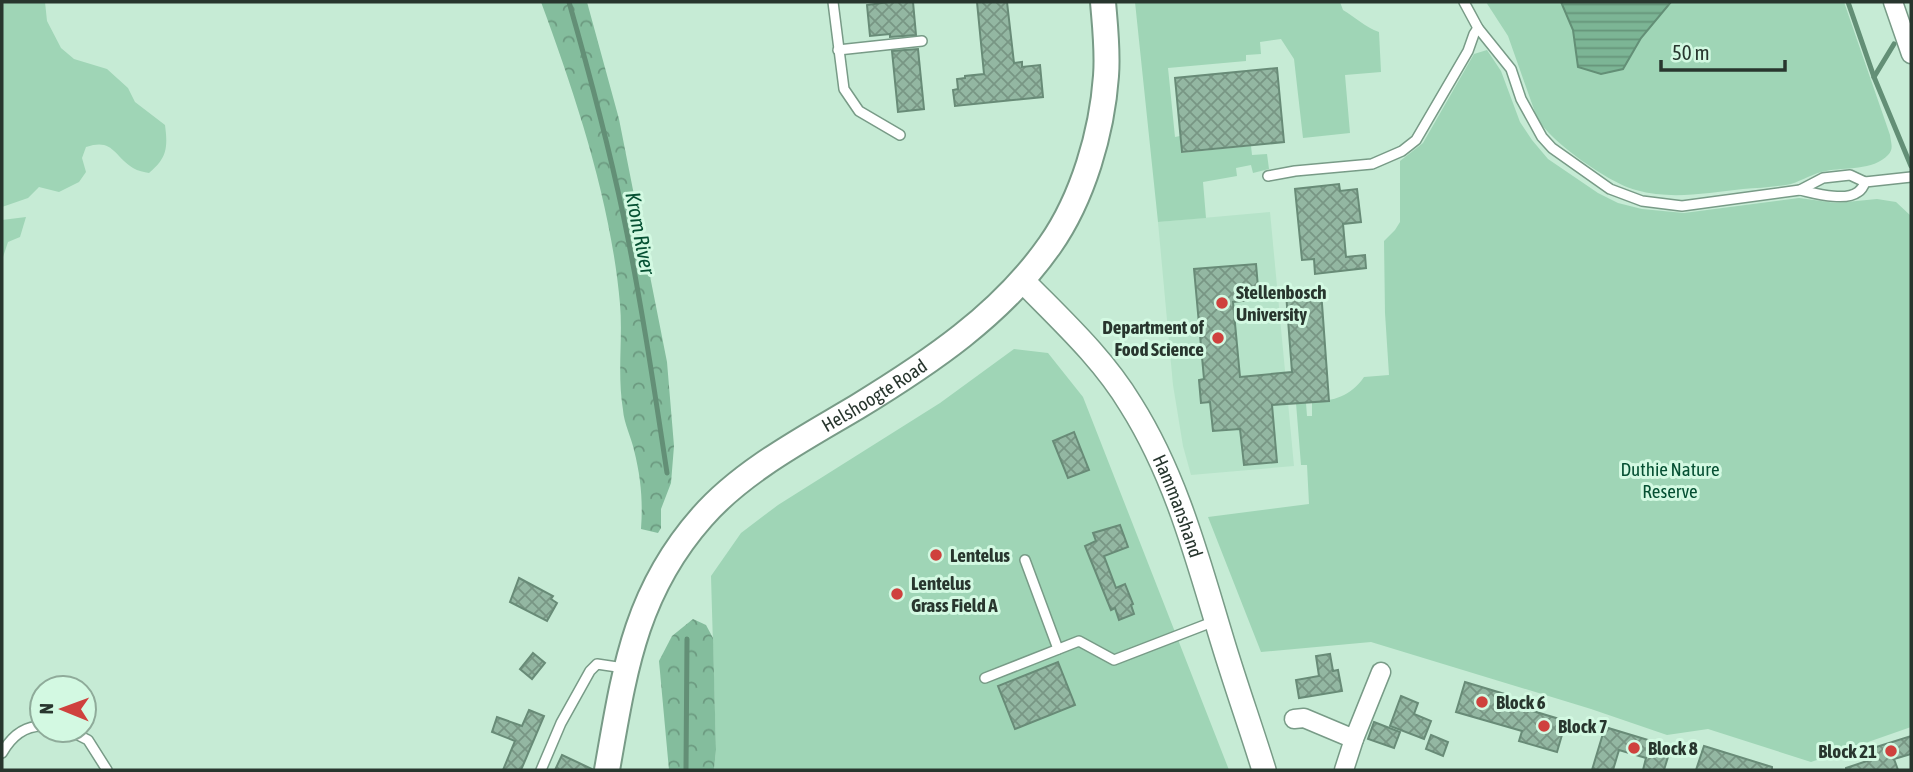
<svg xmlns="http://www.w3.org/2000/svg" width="1913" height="772" viewBox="0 0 1913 772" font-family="'Asap Condensed',sans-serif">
<defs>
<pattern id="forest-crowns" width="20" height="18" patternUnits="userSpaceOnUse" patternTransform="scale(1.75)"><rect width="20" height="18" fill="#84bd9d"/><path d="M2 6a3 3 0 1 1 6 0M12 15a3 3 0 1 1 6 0" fill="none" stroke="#6c9a80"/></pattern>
<pattern id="water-rules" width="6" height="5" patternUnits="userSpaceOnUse" patternTransform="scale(1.75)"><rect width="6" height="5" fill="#7cb595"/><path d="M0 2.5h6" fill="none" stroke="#66947a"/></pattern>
<pattern id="building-cross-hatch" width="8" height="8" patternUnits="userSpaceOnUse" patternTransform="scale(1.75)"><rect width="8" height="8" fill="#93b7a2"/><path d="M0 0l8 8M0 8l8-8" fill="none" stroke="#789684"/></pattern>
</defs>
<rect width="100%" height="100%" fill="#c6ebd5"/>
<path fill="#b6e3c9" d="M1270 212 1294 466 1191 475 1183 446 1173 385 1158 222Z"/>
<g fill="#9fd5b6">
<path d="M2 2H45L47 21 61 48 74 59 107 69 128 88 135 102 165 125C168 148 167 158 149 173 144 172 138 171 133 168 113 155 113 138 86 147L82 158 86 172 79 182 59 192 39 187 28 198 2 207Z"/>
<path d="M1135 2H1340L1343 10C1355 17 1365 27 1379 32L1381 72 1345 75 1350 133 1303 138 1294 59 1281 39 1260 42 1261 54 1246 55V61L1168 68 1175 137 1180 136 1181 153 1251 146 1252 155 1267 154 1269 169 1253 173 1251 165 1236 168 1237 176 1203 182 1206 218 1158 222Z"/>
<path d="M1486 2H1561L1573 30 1578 67 1623 69 1641 38 1671 2H1844L1890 135C1891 143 1894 149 1888 155 1873 171 1845 167 1826 171 1814 173 1803 180 1791 184 1776 187 1759 188 1743 189 1707 193 1671 200 1636 190 1609 183 1551 142 1537 118L1508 36Z"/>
<path d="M1487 50 1501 71 1520 122 1532 140 1548 159 1598 193 1618 203 1642 209 1684 213 1799 198 1836 203 1877 199 1896 202 1911 216V727L1811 762 1708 729 1667 735 1591 709 1371 642 1261 652 1208 517 1309 504 1307 465H1301L1296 403H1306L1307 416H1312V402C1334 401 1351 396 1364 377L1389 375 1385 313 1384 241 1395 230 1400 222V161L1423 143 1474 54Z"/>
<path d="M26 217 20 237 8 242 2 260V220Z"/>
<path d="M1014 349 1048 353 1083 397 1229 770H714L716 750 711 576 741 533 778 505 940 403Z"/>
</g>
<g fill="url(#forest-crowns)">
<path d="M541 2H587L619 119 667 362 674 446 671 483 661 509V528L658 533 641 529C643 501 641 478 634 450 631 437 624 423 623 410 617 373 623 339 620 304 611 202 576 97 541 2Z"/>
<path d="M693 619 706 625 713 638 716 750 714 770H669L659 661 672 636Z"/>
</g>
<path fill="url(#water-rules)" stroke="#638f76" stroke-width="2" d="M1561 2H1671L1641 38 1623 69 1601 74 1578 67 1573 30Z"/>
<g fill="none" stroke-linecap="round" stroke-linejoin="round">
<g stroke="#638f76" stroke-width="5">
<path d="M569 2C589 72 608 143 623 214 641 300 654 387 667 473"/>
<path d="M1848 2 1874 77 1911 166"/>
<path d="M1874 77 1894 44"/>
<path d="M686 770 687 639"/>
</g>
</g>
<g fill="url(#building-cross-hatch)" stroke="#688b77" stroke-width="2">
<path d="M889 2H913L916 35 890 37V34L870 36 867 5Z"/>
<path d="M977 2H1007L1014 63 1022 62V67L1040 65 1043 97 955 106 953 90 958 89 957 79 965 78V76L984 74Z"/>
<path d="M918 49 924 109 898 112 892 51Z"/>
<path d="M1277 68 1284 142 1182 152 1175 78Z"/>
<path d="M1339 184 1340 191 1357 189 1361 222 1343 224 1346 257 1365 255 1366 268 1315 274 1314 259 1302 260 1295 189Z"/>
<path d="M1256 264 1259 299 1233 302 1240 377 1292 372 1286 293 1321 290 1329 401 1272 405 1277 462 1244 465 1240 429 1213 431 1210 402 1201 403 1199 380 1204 379 1194 269Z"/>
<path d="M1074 432 1089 470 1068 478 1053 441Z"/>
<path d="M1120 525 1128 547 1104 556 1116 588 1125 584 1133 604 1131 605 1134 614 1119 620 1115 608 1111 610 1085 546 1096 541 1093 533Z"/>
<path d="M519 578 553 596 551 599 557 603 547 621 510 602Z"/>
<path d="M533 653 545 663 532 679 520 669Z"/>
<path d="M1330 654 1333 671 1338 670 1342 691 1299 698 1296 680 1319 676 1316 656Z"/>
<path d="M1058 662 1075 705 1015 729 998 686Z"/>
<path d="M1465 682 1508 695 1506 703 1566 721 1557 752 1519 741 1522 731 1456 712Z"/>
<path d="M1401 696 1418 703 1414 714 1431 721 1424 739 1390 726Z"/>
<path d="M529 710 544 716 521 770H503L515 741 492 732 497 717 522 726Z"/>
<path d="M1374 722 1400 732 1394 748 1368 739Z"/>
<path d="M1605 727 1671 747 1664 770H1643L1646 758 1619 750 1613 770H1592Z"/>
<path d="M1431 735 1448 742 1443 756 1426 749Z"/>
<path d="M1911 736V754L1894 759 1898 770H1846V768L1873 759 1870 749Z"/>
<path d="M1704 746 1772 767V770H1696Z"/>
<path d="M562 755 592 769 593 770H555Z"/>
</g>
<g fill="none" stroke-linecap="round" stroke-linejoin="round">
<g stroke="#789b87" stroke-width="12">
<g id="service">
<path d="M833 2 844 89 859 111 900 135"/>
<path d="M1464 2 1478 28 1511 69 1521 99 1542 137 1552 148 1610 189 1642 201 1682 206 1800 190 1823 178 1850 175 1865 182 1911 177"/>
<path d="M838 50 922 41"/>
<path d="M1268 176 1295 171 1372 164 1402 151 1416 140 1468 51 1474 34 1478 28"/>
<path d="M1800 190C1814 193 1845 202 1858 192 1861 190 1864 185 1865 182"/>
<path d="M1025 560 1058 649"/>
<path d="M985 678 1079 641 1114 660 1215 621"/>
<path d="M68 730 88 740 107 770"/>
<path d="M2 753C11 737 23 726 42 726"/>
<path d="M541 770 561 723 590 671 597 664 624 668"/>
</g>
</g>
<g stroke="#789b87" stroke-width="21">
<g id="minor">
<path d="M1893 2 1911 54"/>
<path d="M1294 719 1304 718 1354 739"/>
<path d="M1344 770 1354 739 1381 672"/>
</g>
</g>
<g stroke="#789b87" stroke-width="26">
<g id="tertiary">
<path id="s1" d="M1022 280C1061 320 1102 357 1131 405 1177 478 1198 561 1223 643 1236 686 1251 728 1264 770"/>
</g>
</g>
<g stroke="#789b87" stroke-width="28">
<g id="secondary">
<path id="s2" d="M607 770C624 674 634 594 702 517 742 471 805 438 857 407 929 363 1001 315 1050 245 1083 198 1102 132 1106 76 1108 51 1105 26 1103 2"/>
</g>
</g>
<use href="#service" stroke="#fff" stroke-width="9"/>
<use href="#minor" stroke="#fff" stroke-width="18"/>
<use href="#tertiary" stroke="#fff" stroke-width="23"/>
<use href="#secondary" stroke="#fff" stroke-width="24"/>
</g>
<g fill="#cf413d" stroke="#d3f9e2" stroke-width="2.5">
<circle cx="1222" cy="303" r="7"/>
<circle cx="1218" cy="338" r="7"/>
<circle cx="936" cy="555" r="7"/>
<circle cx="897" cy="594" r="7"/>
<circle cx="1482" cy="702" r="7"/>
<circle cx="1544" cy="726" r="7"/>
<circle cx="1634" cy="748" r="7"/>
<circle cx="1891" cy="751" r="7"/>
</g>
<g text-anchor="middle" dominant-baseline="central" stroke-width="6" stroke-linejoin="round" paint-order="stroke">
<g font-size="19" font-weight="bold" fill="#28362e" stroke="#d3f9e2" text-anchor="start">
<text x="1236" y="292">Stellenbosch<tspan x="1236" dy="22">University</tspan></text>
<text x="1204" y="327" text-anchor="end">Department of<tspan x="1204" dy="22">Food Science</tspan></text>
<text x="950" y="555">Lentelus</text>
<text x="911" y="583">Lentelus<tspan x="911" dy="22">Grass Field A</tspan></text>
<text x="1496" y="702">Block 6</text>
<text x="1558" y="726">Block 7</text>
<text x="1648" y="748">Block 8</text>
<text x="1877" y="751" text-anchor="end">Block 21</text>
</g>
<g font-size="19" fill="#28362e" stroke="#d3f9e2">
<text stroke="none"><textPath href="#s2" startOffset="486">Helshoogte Road</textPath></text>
<text stroke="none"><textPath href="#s1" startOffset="278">Hammanshand</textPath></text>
</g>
<g font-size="19" fill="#065033" stroke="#d3f9e2">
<text x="1670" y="469">Duthie Nature<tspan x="1670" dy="22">Reserve</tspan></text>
</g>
<g font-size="21" font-style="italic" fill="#055032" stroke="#d3f9e2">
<text transform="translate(641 233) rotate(79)">Krom River</text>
</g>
</g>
<rect width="1913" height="772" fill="none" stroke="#28362e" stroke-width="7"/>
<g transform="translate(63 709) rotate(271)"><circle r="33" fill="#d3f9e2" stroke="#8fab9a" stroke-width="2"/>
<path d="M0-5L12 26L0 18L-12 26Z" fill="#cf413d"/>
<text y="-10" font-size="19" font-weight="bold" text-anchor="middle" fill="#28362e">N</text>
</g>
<path d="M1661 60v10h124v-10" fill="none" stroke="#28362e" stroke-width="3.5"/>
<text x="1672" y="60" font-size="21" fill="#28362e" stroke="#d3f9e2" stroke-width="5" paint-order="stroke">50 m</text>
</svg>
